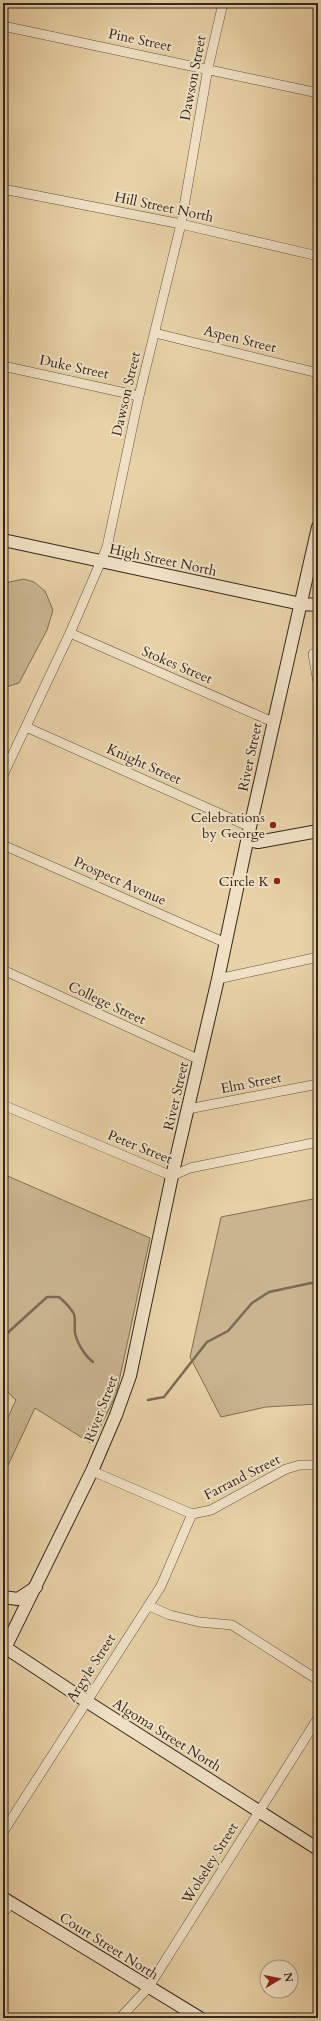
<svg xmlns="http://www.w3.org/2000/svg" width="321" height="2021" viewBox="0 0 321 2021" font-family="Cardo,serif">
<rect width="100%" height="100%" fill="#e8d1a6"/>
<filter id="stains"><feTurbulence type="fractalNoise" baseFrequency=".005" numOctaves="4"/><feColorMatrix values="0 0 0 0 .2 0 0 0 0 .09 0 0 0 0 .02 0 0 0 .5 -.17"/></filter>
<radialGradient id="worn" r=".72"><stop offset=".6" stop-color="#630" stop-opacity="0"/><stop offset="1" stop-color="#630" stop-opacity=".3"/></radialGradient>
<g fill="#c9b48f" stroke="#7e6e56">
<path d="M24 579 34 582 45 591 53 610 47 630 19 683 3 688V586L9 582Z"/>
<path d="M3 1174 150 1238 116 1395 92 1444 35 1408 3 1476V1428L16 1400 3 1388Z"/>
<path d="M318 1198V1404L266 1407 221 1417 190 1357 221 1217Z"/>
</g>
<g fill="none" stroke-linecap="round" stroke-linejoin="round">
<g stroke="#7b6a54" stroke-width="2.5">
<path d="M3 1337 47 1297H59C65 1302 70 1307 74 1314 76 1321 74 1326 75 1333 77 1343 85 1356 93 1362"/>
<path d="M148 1400 164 1397 207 1342 228 1331 252 1303 269 1292 311 1283 318 1285"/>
</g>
<g stroke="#615240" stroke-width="10">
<g id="street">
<path d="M3 26 318 93"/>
<path d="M3 189 181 224 318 256"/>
<path d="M155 333 318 373"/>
<path d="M3 366 139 396"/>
<path d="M70 633 273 722"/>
<path d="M313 654 318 683"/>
<path d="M26 727 250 827"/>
<path d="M3 775 70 633 107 547 139 396 181 224 208 68 223 3"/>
<path d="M3 845 226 943"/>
<path d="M3 970 200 1060"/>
<path d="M218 979 318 957"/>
<path d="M3 1105 172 1176 190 1168 318 1142"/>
<path d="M188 1109 318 1084"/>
<path d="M92 1471 192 1514 211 1510 286 1469 300 1465H318"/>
<path d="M149 1606 170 1615 199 1622 232 1625 318 1680"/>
<path d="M3 1832 161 1586 192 1514"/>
<path d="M3 1913 11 1903"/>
<path d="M120 2018 148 1988 318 1718"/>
<path d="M316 2018 318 2015"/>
</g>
</g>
<g stroke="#34271e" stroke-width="14">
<g id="secondary">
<path d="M3 540 301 604 318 605"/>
<path d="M247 840 258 842 318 831"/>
<path d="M3 1597 18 1599 36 1587"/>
<path d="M3 1643 6 1648 86 1701 318 1849"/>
<path d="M3 1652 92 1471 116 1415 130 1376 172 1176 218 979 250 827 318 527"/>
<path d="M3 1898 200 2018"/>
</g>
</g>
<use href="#street" stroke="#f0e1c5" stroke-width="9"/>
<use href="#secondary" stroke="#f0e1c5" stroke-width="12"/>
</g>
<g fill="#8f2418" stroke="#f0e1c5" stroke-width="1.5">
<circle cx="273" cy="825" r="4"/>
<circle cx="277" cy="881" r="4"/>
</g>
<g text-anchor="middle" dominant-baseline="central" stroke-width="4" stroke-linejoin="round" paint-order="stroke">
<g font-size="14" fill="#34271e" stroke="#f0e1c5">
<text transform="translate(140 40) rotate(12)">Pine Street</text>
<text transform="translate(193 78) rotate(-79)">Dawson Street</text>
<text transform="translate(164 207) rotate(12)">Hill Street North</text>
<text transform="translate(240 339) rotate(14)">Aspen Street</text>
<text transform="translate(74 367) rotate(12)">Duke Street</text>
<text transform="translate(126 394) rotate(-77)">Dawson Street</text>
<text transform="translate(163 560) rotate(12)">High Street North</text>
<text transform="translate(177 665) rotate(23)">Stokes Street</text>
<text transform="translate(250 757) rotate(-78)">River Street</text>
<text transform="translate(144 764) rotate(24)">Knight Street</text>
<text transform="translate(120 881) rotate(24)">Prospect Avenue</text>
<text transform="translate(107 1003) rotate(25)">College Street</text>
<text transform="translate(251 1083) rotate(-11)">Elm Street</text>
<text transform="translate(176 1096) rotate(-77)">River Street</text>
<text transform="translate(140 1147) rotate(22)">Peter Street</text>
<text transform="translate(101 1409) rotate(-69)">River Street</text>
<text transform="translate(242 1477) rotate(-27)">Farrand Street</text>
<text transform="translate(91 1668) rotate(-57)">Argyle Street</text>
<text transform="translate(167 1735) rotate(32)">Algoma Street North</text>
<text transform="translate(210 1863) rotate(-58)">Wolseley Street</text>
<text transform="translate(109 1946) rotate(32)">Court Street North</text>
</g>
<g font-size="14" fill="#34271e" stroke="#f0e1c5" text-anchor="end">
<text x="265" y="817">Celebrations<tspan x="265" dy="16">by George</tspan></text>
<text x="269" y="881">Circle K</text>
</g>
</g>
<rect width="321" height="2021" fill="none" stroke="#e8d1a6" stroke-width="16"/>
<rect x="4" y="4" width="313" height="2013" fill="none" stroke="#34271e" stroke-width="2"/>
<rect x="8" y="8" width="305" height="2005" fill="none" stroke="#34271e"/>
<g transform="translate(279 1979) rotate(80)"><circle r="19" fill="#f0e1c5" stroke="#a59782"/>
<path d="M0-3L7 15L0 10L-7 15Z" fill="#8f2418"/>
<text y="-6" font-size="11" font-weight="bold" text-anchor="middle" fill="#34271e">N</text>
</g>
<rect width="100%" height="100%" filter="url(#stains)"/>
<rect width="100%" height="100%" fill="url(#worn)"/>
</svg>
